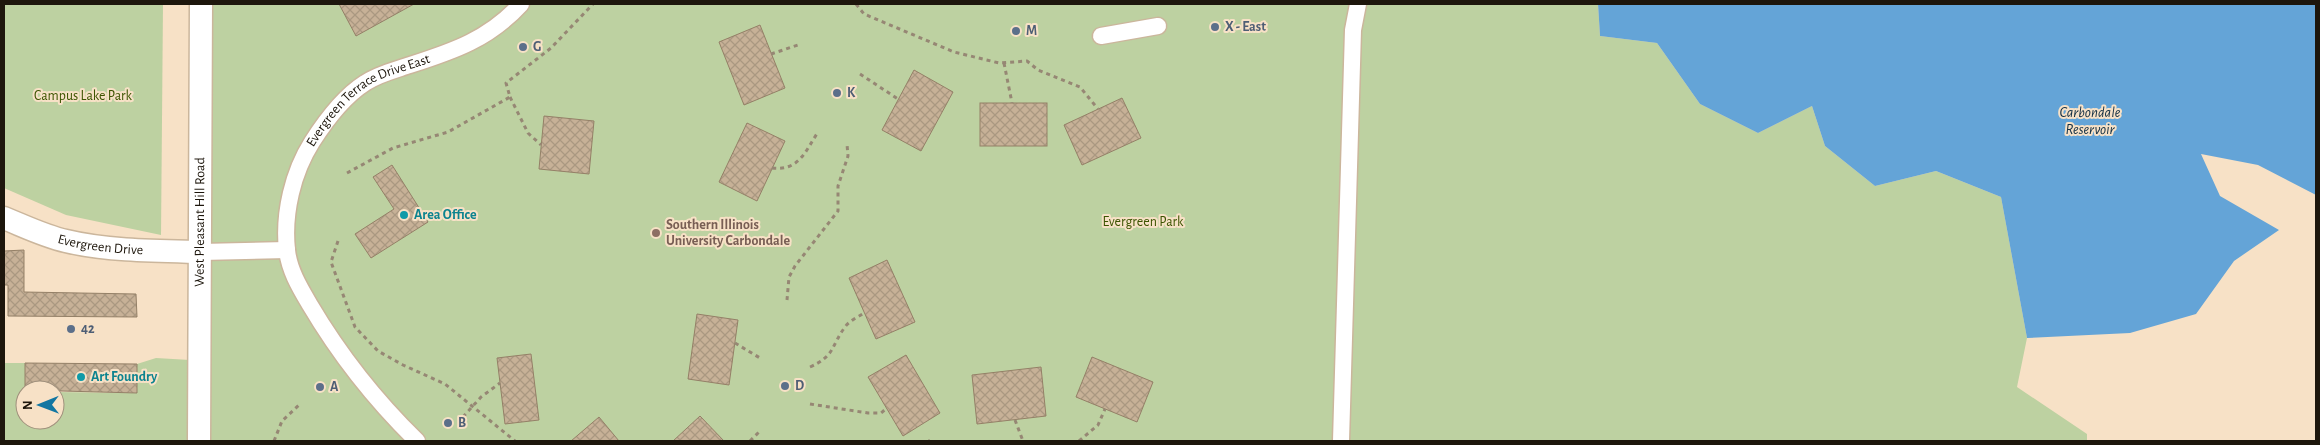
<svg xmlns="http://www.w3.org/2000/svg" width="2320" height="445" viewBox="0 0 2320 445" font-family="'Alegreya Sans',sans-serif">
<defs>
<pattern id="building-cross-hatch" width="8" height="8" patternUnits="userSpaceOnUse" patternTransform="scale(1.25)"><rect width="8" height="8" fill="#c7b197"/><path d="M0 0l8 8M0 8l8-8" fill="none" stroke="#aa9881"/></pattern>
</defs>
<rect width="100%" height="100%" fill="#f7e1c6"/>
<g fill="#bdd1a1">
<path d="M4 4H163L161 235 66 215 4 188Z"/>
<path d="M201 4H1598L1600 36 1657 43 1700 104 1758 133 1812 106 1825 146 1875 186 1936 171 2001 197 2027 338 2017 387 2087 434V441H199Z"/>
<path d="M156 358 190 360 189 441H4V363H25V420H55V392L136 393 137 364Z"/>
</g>
<path fill="#64a4d7" d="M1598 4H2316V195L2258 165 2201 154 2220 196 2279 230 2234 261 2196 314 2130 333 2027 338 2001 197 1936 171 1875 186 1825 146 1812 106 1758 133 1700 104 1657 43 1600 36Z"/>
<g fill="url(#building-cross-hatch)" stroke="#948067">
<path d="M339 4H414L356 36Z"/>
<path d="M760 25 785 88 744 105 719 42Z"/>
<path d="M914 70 953 92 921 151 882 130Z"/>
<path d="M1122 98 1141 138 1082 165 1064 125Z"/>
<rect x="980" y="103" width="67" height="43"/>
<path d="M544 116 594 121 589 174 539 169Z"/>
<path d="M747 123 785 141 757 201 719 182Z"/>
<path d="M392 165 428 222 371 258 355 234 394 209 373 177Z"/>
<path d="M24 250V292L136 294 137 317 8 316V285H4V251Z"/>
<path d="M887 260 915 322 876 339 849 278Z"/>
<path d="M697 314 738 320 729 385 688 379Z"/>
<path d="M531 354 539 420 505 424 497 358Z"/>
<path d="M906 355 940 413 903 436 868 377Z"/>
<path d="M1092 357 1153 382 1137 422 1076 397Z"/>
<path d="M25 363 137 364V393L25 390Z"/>
<path d="M1041 367 1046 416 977 424 972 375Z"/>
<path d="M700 416 724 441H673Z"/>
<path d="M599 417 619 441H571Z"/>
</g>
<g fill="none" stroke-linecap="round" stroke-linejoin="round">
<g stroke="#cbb69c" stroke-width="19">
<g id="street">
<path d="M1101 36 1158 26"/>
<path d="M201 252 287 250"/>
<path id="s1" d="M417 441C376 401 339 354 310 305 300 288 289 270 287 250 283 213 293 172 312 142 326 120 343 97 365 83 378 74 395 70 410 65 454 51 489 39 521 4"/>
<path d="M1341 441 1353 30 1358 4"/>
</g>
</g>
<g stroke="#cbb69c" stroke-width="25">
<g id="secondary">
<path id="s2" d="M4 218C24 226 44 236 66 241 107 251 159 251 201 252"/>
<path id="s3" d="M199 441 201 4"/>
</g>
</g>
<g stroke="#968774" stroke-width="3" stroke-dasharray="4 4" stroke-linecap="butt">
<path d="M856 4 864 14 954 52 999 63 1027 61 1038 70 1080 87 1098 109"/>
<path d="M771 54 801 44"/>
<path d="M1004 63 1012 103"/>
<path d="M860 74 898 99"/>
<path d="M510 97 528 133 541 145"/>
<path d="M772 168C799 171 805 152 818 132"/>
<path d="M347 173 393 148 448 132 510 97 506 83 551 48 593 4"/>
<path d="M338 241 331 262 355 327 378 351 403 365 445 384 515 441"/>
<path d="M787 300 789 277 795 266 838 211V186L848 156 847 144"/>
<path d="M735 343 760 358"/>
<path d="M810 367C835 356 831 346 845 327 849 321 858 317 864 313"/>
<path d="M810 404 868 413H881L887 408"/>
<path d="M463 417 481 397 500 383"/>
<path d="M1015 420 1023 441"/>
<path d="M274 441 282 421 301 403"/>
<path d="M750 441 760 431"/>
<path d="M928 441H930"/>
<path d="M1079 441 1098 425 1105 409"/>
</g>
<use href="#street" stroke="#fff" stroke-width="16"/>
<use href="#secondary" stroke="#fff" stroke-width="22"/>
</g>
<g fill="#5c6f8a" stroke="#f7e1c6" stroke-width="2">
<circle cx="1215" cy="27" r="5"/>
<circle cx="1016" cy="31" r="5"/>
<circle cx="523" cy="47" r="5"/>
<circle cx="837" cy="93" r="5"/>
<circle cx="71" cy="329" r="5"/>
<circle cx="785" cy="386" r="5"/>
<circle cx="320" cy="387" r="5"/>
<circle cx="448" cy="423" r="5"/>
</g>
<g fill="#0f9aa8" stroke="#f7e1c6" stroke-width="2">
<circle cx="404" cy="215" r="5"/>
<circle cx="81" cy="377" r="5"/>
</g>
<circle fill="#8d6e63" stroke="#f7e1c6" stroke-width="2" cx="656" cy="233" r="5"/>
<g text-anchor="middle" dominant-baseline="central" stroke-width="4" stroke-linejoin="round" paint-order="stroke">
<g font-size="14" font-weight="bold" fill="#4e5e75" stroke="#f7e1c6" text-anchor="start">
<text x="1225" y="27">X - East</text>
<text x="1026" y="31">M</text>
<text x="533" y="47">G</text>
<text x="847" y="93">K</text>
<text x="81" y="329">42</text>
<text x="795" y="386">D</text>
<text x="330" y="387">A</text>
<text x="458" y="423">B</text>
</g>
<g font-size="14" fill="#3c5400" stroke="#f7e1c6">
<text x="83" y="96">Campus Lake Park</text>
<text x="1143" y="222">Evergreen Park</text>
</g>
<g font-size="14" fill="#1d160c" stroke="#f7e1c6">
<text stroke="none"><textPath href="#s1" startOffset="419">Evergreen Terrace Drive East</textPath></text>
<text stroke="none"><textPath href="#s3" startOffset="219">West Pleasant Hill Road</textPath></text>
<text stroke="none"><textPath href="#s2" startOffset="101">Evergreen Drive</textPath></text>
</g>
<g font-size="14" font-weight="bold" fill="#0d838f" stroke="#f7e1c6" text-anchor="start">
<text x="414" y="215">Area Office</text>
<text x="91" y="377">Art Foundry</text>
</g>
<g font-size="14" font-weight="bold" fill="#785e54" stroke="#f7e1c6" text-anchor="start">
<text x="666" y="225">Southern Illinois<tspan x="666" dy="16">University Carbondale</tspan></text>
</g>
<g font-size="15" font-style="italic" fill="#102d42" stroke="#f7e1c6">
<text x="2090" y="112">Carbondale<tspan x="2090" dy="17">Reservoir</tspan></text>
</g>
</g>
<rect width="2320" height="445" fill="none" stroke="#1d160c" stroke-width="10"/>
<g transform="translate(40 405) rotate(269)"><circle r="24" fill="#f7e1c6" stroke="#a0907c"/>
<path d="M0-4L9 19L0 12L-9 19Z" fill="#1276a2"/>
<text y="-8" font-size="14" font-weight="bold" text-anchor="middle" fill="#1d160c">N</text>
</g>
</svg>
